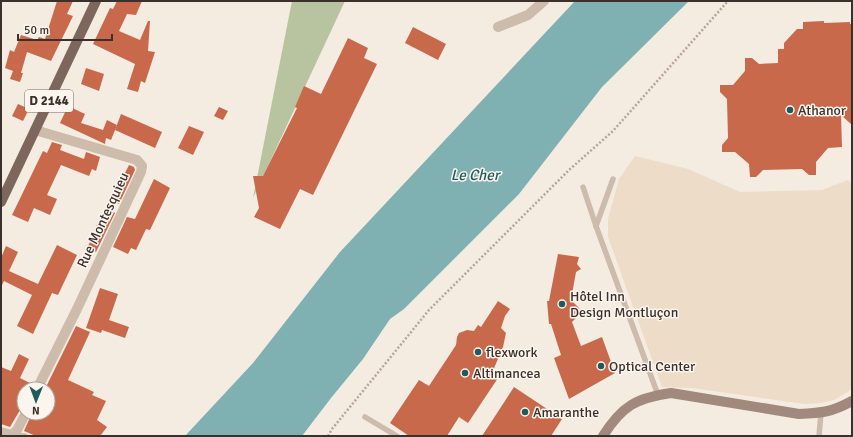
<svg xmlns="http://www.w3.org/2000/svg" width="853" height="437" viewBox="0 0 853 437" font-family="Signika,sans-serif">
<rect width="100%" height="100%" fill="#f4ebe1"/>
<path fill="#b8c4a0" d="M292 1H345L253 198Z"/>
<path fill="#ecdcc8" d="M635 156 688 169 740 192 822 190 848 180 852 183V388L849 391 834 400 820 403 805 404 692 388 662 387 608 237V219L619 179Z"/>
<path fill="#7fb0b2" d="M575 1H689L602 87 519 194 404 309 390 319 363 359 331 398 302 436H185L253 363 340 252Z"/>
<g fill="#c8694b">
<path d="M57 1H73L67 14 73 16 51 61 27 52 21 73H23L20 82 10 79 13 71 5 68 10 50 14 52 21 35 37 40 39 37 45 39Z"/>
<path d="M117 1H142L136 15 127 14 119 31 140 40 148 21H150L148 51 155 52 145 83 141 81 138 92 127 89 135 64 93 44 110 8 113 9Z"/>
<path d="M824 21V23L850 22V24H852V125L841 115 842 147 828 148 816 162V175H809L802 169 763 170 756 177H750L749 164 735 152H722V145L728 138 727 99 720 92V85H733L745 71V58H752L759 64 778 63V49H784V43L797 29H803V22Z"/>
<path d="M413 27 446 44 438 60 405 43Z"/>
<path d="M348 38 368 48 364 58 377 64 313 195 300 189 280 229 254 217 259 208 253 176H263L297 108 295 107 304 86 321 94Z"/>
<path d="M86 68 104 74 99 91 81 84Z"/>
<path d="M18 104 29 109 23 121 12 116Z"/>
<path d="M68 106 85 114 81 123 103 130 107 120 117 125 111 140 106 138 105 144 60 123Z"/>
<path d="M219 107 228 111 223 120 214 116Z"/>
<path d="M121 114 162 132 155 148 115 130Z"/>
<path d="M189 126 204 132 193 155 178 148Z"/>
<path d="M52 142 62 145 60 150 84 159 86 152 100 157 96 171 92 169 89 176 61 165 47 195 57 199 50 215 34 208 28 222 12 215 43 151 47 153Z"/>
<path d="M129 165 134 167 135 170 119 204 110 200 121 177H123Z"/>
<path d="M154 179 170 188 150 230 146 229 136 250 131 248 128 254 113 247 127 217 135 219Z"/>
<path d="M114 212 115 213 96 252 87 248 96 230 95 229 100 218 109 222Z"/>
<path d="M57 245 77 255 58 295 52 293 33 334 17 326 32 295 4 281 1 287V258L6 246 18 252 9 271 38 284Z"/>
<path d="M558 254 579 257 577 264 581 269 576 272 571 300 579 308 580 314 572 322 581 346 602 337 615 373 569 399 554 358 561 355 551 324H549L547 301H549Z"/>
<path d="M100 288 118 294 109 320 129 327 125 338 102 330 101 333 86 328Z"/>
<path d="M498 301 510 309 505 316 501 328 506 333 503 347 492 373 498 378 468 423 459 417 447 436H409L390 423 419 380 429 386 456 345 457 337 459 333 467 330 474 331 478 325 481 327Z"/>
<path d="M76 326 90 332 68 380 94 392 92 395 106 401 97 420 107 427 100 436H36L24 431 32 413H48V389H45Z"/>
<path d="M19 354 29 359 20 378 32 384 31 389H24V407L20 410 10 427 1 424V367L11 371Z"/>
<path d="M514 387 562 419 551 436H482Z"/>
</g>
<g fill="none" stroke-linecap="round" stroke-linejoin="round">
<path stroke="#b9a596" stroke-width="2.5" stroke-dasharray="2 2" stroke-linecap="butt" d="M328 436 332 429 429 310 569 170 613 131 728 1"/>
<g stroke="#cdbbac" stroke-width="5.5">
<path d="M583 187 596 226 658 395"/>
<path d="M596 226 613 179"/>
<path d="M365 417 397 436"/>
<path d="M13 435 25 436"/>
<path d="M819 436 821 413"/>
</g>
<g stroke="#cdbbac" stroke-width="10">
<path d="M498 27 528 15 544 1"/>
<path d="M35 130 137 160 142 166 141 172 77 309 37 389"/>
<path d="M1 432 12 435 17 430 26 413"/>
</g>
<path stroke="#a18a7d" stroke-width="10" d="M603 436C622 406 636 398 671 393L799 414C822 413 832 412 852 401"/>
<path stroke="#7d675c" stroke-width="10" d="M1 202 96 1"/>
</g>
<g fill="#1f5a5e" stroke="#fbf5ee" stroke-width="1.5">
<circle cx="790" cy="110" r="4"/>
<circle cx="562" cy="304" r="4"/>
<circle cx="478" cy="352" r="4"/>
<circle cx="601" cy="366" r="4"/>
<circle cx="465" cy="373" r="4"/>
<circle cx="525" cy="412" r="4"/>
</g>
<g text-anchor="middle" dominant-baseline="central" stroke-width="3" stroke-linejoin="round" paint-order="stroke">
<rect fill="#fbf5ee" stroke="#756b66" stroke-width="1" x="25" y="90" width="48" height="22" rx="3"/>
<g font-size="13" font-weight="bold" fill="#3b302b">
<text x="49" y="101">D 2144</text>
</g>
<g font-size="14" fill="#3b302b" stroke="#fbf5ee" text-anchor="start">
<text x="798" y="110">Athanor</text>
<text x="570" y="296">Hôtel Inn<tspan x="570" dy="16">Design Montluçon</tspan></text>
<text x="486" y="352">flexwork</text>
<text x="609" y="366">Optical Center</text>
<text x="473" y="373">Altimancea</text>
<text x="533" y="412">Amaranthe</text>
</g>
<g font-size="14" fill="#3b302b" stroke="#fbf5ee">
<text transform="translate(103 220) rotate(-65)">Rue Montesquieu</text>
</g>
<g font-size="15" font-style="italic" fill="#1f5a5e" stroke="#fbf5ee">
<text x="475" y="175">Le Cher</text>
</g>
</g>
<rect width="853" height="437" fill="none" stroke="#3b302b" stroke-width="4"/>
<g transform="translate(36 401) rotate(181)"><circle r="19" fill="#fbf5ee" stroke="#aea6a0"/>
<path d="M0-3L7 15L0 10L-7 15Z" fill="#1f5a5e"/>
<text y="-6" font-size="11" font-weight="bold" text-anchor="middle" fill="#3b302b">N</text>
</g>
<path d="M18 34v6h94v-6" fill="none" stroke="#3b302b" stroke-width="2"/>
<text x="24" y="34" font-size="12" fill="#3b302b" stroke="#fbf5ee" stroke-width="3" paint-order="stroke">50 m</text>
</svg>
